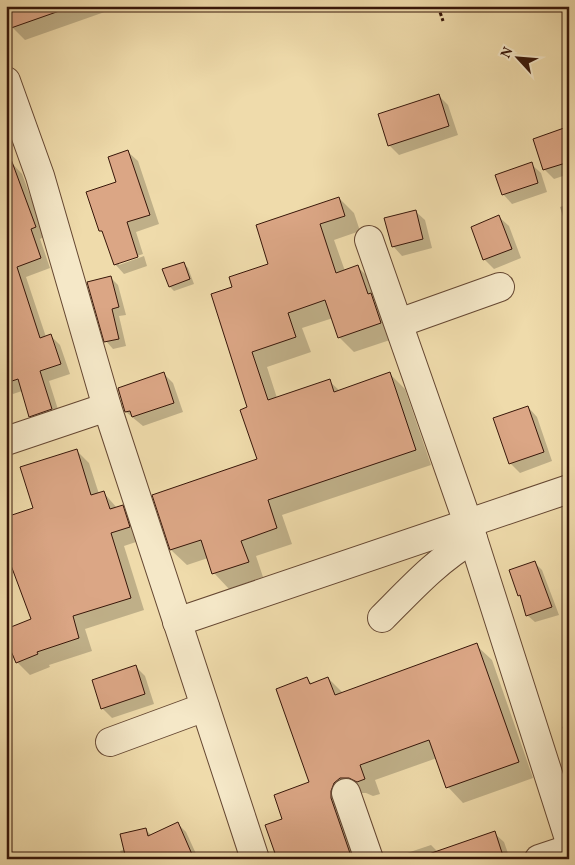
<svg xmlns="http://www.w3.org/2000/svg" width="575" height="865" viewBox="0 0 575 865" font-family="Vollkorn,serif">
<rect width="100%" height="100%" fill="#efdbab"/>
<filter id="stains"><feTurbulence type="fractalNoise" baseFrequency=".004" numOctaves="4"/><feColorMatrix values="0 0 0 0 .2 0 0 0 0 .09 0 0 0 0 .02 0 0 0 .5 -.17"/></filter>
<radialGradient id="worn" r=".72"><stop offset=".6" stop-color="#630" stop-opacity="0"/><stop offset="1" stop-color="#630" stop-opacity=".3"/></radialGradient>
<g fill="#0003">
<path d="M6 6H115L116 8 25 40 12 27Z"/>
<path d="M438 95 448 105 458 135 399 155 389 145Z"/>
<path d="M564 130 569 135V174L554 179 544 169Z"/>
<path d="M128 152 138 161 159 224 136 232 143 254 119 262V265L144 256 147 266 124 274 115 264 105 236 101 231Z"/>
<path d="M6 157 22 174 45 236 40 239 50 268 26 277 46 337 50 335 60 345 70 374 49 381 61 419 40 426 30 416 22 391 13 394 6 387Z"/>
<path d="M531 164 541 173 547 192 512 204 503 194Z"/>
<path d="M339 198 354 213 360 231 334 240 345 271 358 267 373 282 396 338 354 352 339 337 333 318 302 328 311 352 267 367 277 398 329 381 340 391 390 374 405 389 431 465 282 515 292 544 256 556 263 577 229 589 214 573 208 558 187 565 171 550 154 496 258 460 249 408 233 288 270 265Z"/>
<path d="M569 204V235L560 207Z"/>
<path d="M415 211 425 220 432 248 402 256 393 246Z"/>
<path d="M499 217 509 226 521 258 494 269 484 259Z"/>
<path d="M183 263 188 268 194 284 174 291 170 287Z"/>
<path d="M110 277 118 285 126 315 119 316 126 346 113 349 106 341Z"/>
<path d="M164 374 173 383 183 412 143 426 126 412 119 389Z"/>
<path d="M528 407 537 417 552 461 520 473 510 463Z"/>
<path d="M76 450 89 463 99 494 103 492 117 508 122 506 135 519 142 540 124 546 144 610 85 629 92 651 49 665 50 667 30 675 17 662 33 620 35 509Z"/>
<path d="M535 563 542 570 559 615 535 622 527 615 522 599 519 595Z"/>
<path d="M476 645 492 660 533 778 463 803 448 787 437 758 375 780 380 794 373 796 366 793H357L362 859H278L284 820 311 783 307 679 312 684 328 678 343 693Z"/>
<path d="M135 666 145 676 154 704 112 718 103 709 93 681Z"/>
<path d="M569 724V746L562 727Z"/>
<path d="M178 824 186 832 198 858 201 857 202 859H124L120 851 125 849 145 829 152 836Z"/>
<path d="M494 833 504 842 510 859H406L404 854 431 845 438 852Z"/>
</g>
<g fill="#dba685" stroke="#371609">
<path d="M6 6H64L65 9 11 28 6 14Z"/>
<path d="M439 94 449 126 388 146 378 114Z"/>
<path d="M564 128 569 143V162L543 170 533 139Z"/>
<path d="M128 150 150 215 127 222 138 257 114 265 102 231H99L86 192 116 182 108 157Z"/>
<path d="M6 151H8L36 227 31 229 41 258 17 267 40 338 51 334 61 364 40 371 52 409 29 417 18 379 6 383Z"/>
<path d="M532 162 538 183 502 195 495 175Z"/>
<path d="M339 197 345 216 320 224 336 273 358 265 368 294 371 293 381 323 338 338 325 300 288 313 296 337 252 352 268 400 330 379 334 392 390 372 416 450 268 500 277 528 241 541 249 562 212 574 201 540 170 550 152 495 257 459 240 410 247 407 211 294 232 287 229 277 268 264 256 225Z"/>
<path d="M416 210 423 239 392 247 384 218Z"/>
<path d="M499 215 512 249 483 260 471 227Z"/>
<path d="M184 262 190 279 169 287 162 269Z"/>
<path d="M111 276 119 307 112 309 119 339 104 342 87 282Z"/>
<path d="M164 372 174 403 132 417 130 411 125 412 118 388Z"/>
<path d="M528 406 544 452 509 464 493 418Z"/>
<path d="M77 449 91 495 104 491 110 509 123 505 130 527 111 533 131 598 73 616 79 638 37 652 38 654 16 663 6 639V629L31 619 6 552V517L33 508 20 467Z"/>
<path d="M535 561 552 607 526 616 520 595 518 596 509 570Z"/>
<path d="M477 643 519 762 446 788 429 740 360 765 365 779 357 782 349 778H340L334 783 331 791V798L352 859H277L265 825 282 819 274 795 309 782 276 689 307 677 310 684 328 677 335 695Z"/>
<path d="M136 665 145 694 101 709 92 680Z"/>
<path d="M178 822 194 859H126L120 834 146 828 148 836Z"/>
<path d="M495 831 504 859H424L423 856Z"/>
</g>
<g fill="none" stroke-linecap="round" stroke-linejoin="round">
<g stroke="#654732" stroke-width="30">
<g id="minor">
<path d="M6 81 40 176 107 407 255 859"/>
<path d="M369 240 468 523 569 839"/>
<path d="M399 323 500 287"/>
<path d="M6 441 107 407"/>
<path d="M382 618C411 589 437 560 473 539"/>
<path d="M177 622 569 489"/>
<path d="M110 742 205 707"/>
<path d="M346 793 369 859"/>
<path d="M539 859 569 849"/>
</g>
</g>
<path stroke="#371609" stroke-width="3" stroke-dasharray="4 2.5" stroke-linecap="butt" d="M438 6 443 21"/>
<use href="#minor" stroke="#f5e8c8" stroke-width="28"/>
</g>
<rect width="575" height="865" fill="none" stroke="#efdbab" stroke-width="25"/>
<rect x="8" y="8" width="560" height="850" fill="none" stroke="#371609" stroke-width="2.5"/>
<rect x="12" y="12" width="550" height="840" fill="none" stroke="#371609"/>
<g transform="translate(518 58) rotate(296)" stroke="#f5e8c8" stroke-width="4" paint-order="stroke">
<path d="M0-4L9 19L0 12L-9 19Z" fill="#371609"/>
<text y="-8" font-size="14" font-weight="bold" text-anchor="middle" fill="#371609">N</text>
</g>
<rect width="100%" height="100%" filter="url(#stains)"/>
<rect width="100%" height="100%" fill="url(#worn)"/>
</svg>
